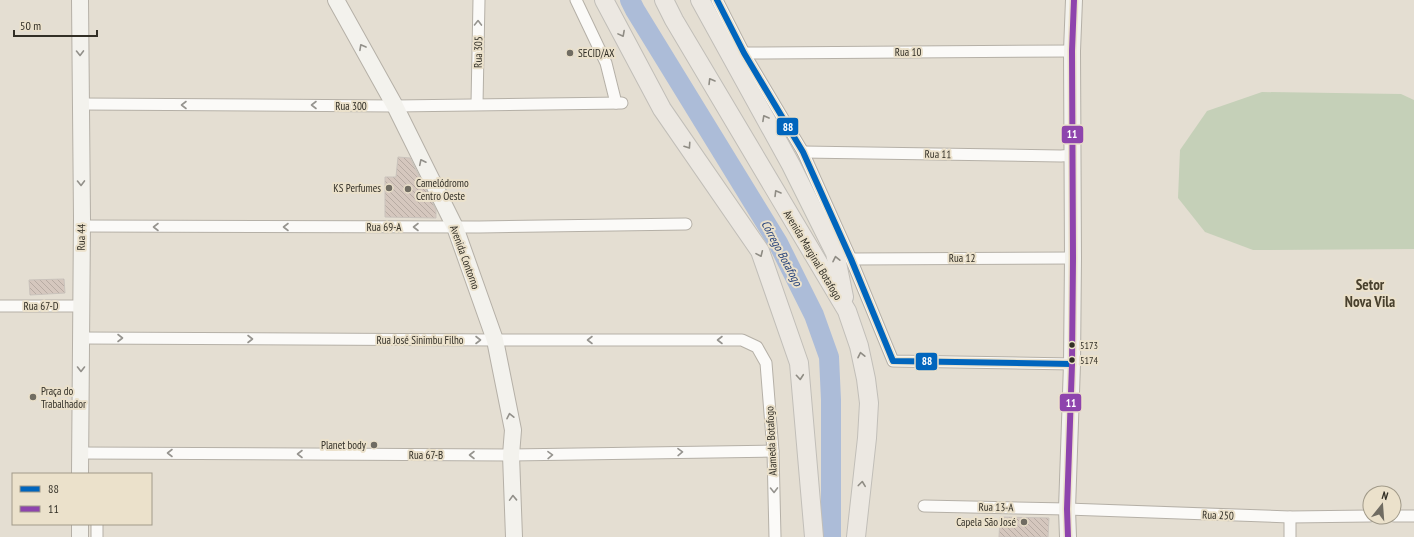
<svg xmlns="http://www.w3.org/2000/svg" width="1414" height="537" viewBox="0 0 1414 537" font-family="'PT Sans Narrow',sans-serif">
<defs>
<pattern id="building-back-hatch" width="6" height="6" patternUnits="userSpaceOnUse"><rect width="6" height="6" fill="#d5c7be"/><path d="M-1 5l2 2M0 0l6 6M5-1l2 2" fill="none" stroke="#b7aba3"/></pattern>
</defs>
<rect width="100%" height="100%" fill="#e4ded2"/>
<path fill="#c5d0b8" d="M1262 92 1401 94 1414 100V249L1253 250 1205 232 1178 198 1180 150 1207 111Z"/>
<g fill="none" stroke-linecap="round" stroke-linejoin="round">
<path stroke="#acbcd8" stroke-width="20" d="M630 0 635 10 778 243 814 315 829 357 831 400V537"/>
</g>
<g fill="url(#building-back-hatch)" stroke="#cac3bc">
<path d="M398 157 410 158 436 210V218L385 217V177H396Z"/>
<path d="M64 279 65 293 30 295 29 280Z"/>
<path d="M1000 517 1049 518 1048 537H999Z"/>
</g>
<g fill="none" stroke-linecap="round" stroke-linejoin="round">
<g stroke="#b5b0a7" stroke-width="13">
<g id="street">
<path d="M576 0 606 63 616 103"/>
<path d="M717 0 744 53 803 152 851 259 893 361 1072 364"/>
<path d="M744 53 1072 51"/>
<path d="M81 104 395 106 622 103"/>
<path d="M477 104 479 0"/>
<path d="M803 152 1061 156 1073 155"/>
<path d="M81 226 479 227 686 224"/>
<path d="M851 259 1073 258"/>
<path d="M0 306H81"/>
<path d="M81 338 495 340H742L757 347 766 363 773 451 775 537"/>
<path d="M80 453 511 455 773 451"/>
<path d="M924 506 1067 509 1290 517 1370 516"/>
<path d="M1394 516H1414"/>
<path d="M1290 517V537"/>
<path d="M97 537V524"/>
</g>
</g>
<g stroke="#b5b0a7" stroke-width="18">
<g id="secondary">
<path d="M336 0 395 106 455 227 495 340 513 430 511 455 514 537"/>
<path d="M80 474 82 218 80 0"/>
<path d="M80 537V524"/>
<path d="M1068 537 1067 509 1072 364 1073 258 1072 51 1074 0"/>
</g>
</g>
<g stroke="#c1beb8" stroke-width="20">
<g id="primary">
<path d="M604 0 662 109 760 251 799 363 814 537"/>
<path d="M664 0 674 20 847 311 859 346 866 379 869 403 867 438 856 537"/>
<path d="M700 0 791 165 835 253 844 297"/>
</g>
</g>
<use href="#street" stroke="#fbfaf8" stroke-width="11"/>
<use href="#secondary" stroke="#f3f2ed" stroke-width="16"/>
<use href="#primary" stroke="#ece8e2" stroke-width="18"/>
<g stroke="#ebe1cb" stroke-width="9">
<path id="bus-1" d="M717 0 744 53 803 152 851 259 893 361 1072 364"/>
</g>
<g stroke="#ebe1cb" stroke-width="9">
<path id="bus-2" d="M1068 537 1067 509 1072 364 1073 258 1072 51 1074 0"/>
</g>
<use href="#bus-1" stroke="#0065bd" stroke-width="6"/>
<use href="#bus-2" stroke="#8e44ad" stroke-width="6"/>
</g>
<defs><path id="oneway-chevron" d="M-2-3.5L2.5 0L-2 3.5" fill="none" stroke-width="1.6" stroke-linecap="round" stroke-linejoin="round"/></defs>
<g stroke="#96948f">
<use href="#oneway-chevron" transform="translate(478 23) rotate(-89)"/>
<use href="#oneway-chevron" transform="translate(184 105) rotate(-180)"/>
<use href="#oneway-chevron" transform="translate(314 105) rotate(-180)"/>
<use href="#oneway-chevron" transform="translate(156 227) rotate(180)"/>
<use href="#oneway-chevron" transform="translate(286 227) rotate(180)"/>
<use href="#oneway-chevron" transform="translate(416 227) rotate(180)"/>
<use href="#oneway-chevron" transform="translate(120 338)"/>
<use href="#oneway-chevron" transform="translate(250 339)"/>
<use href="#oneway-chevron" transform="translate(478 340)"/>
<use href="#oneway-chevron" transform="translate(590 340) rotate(180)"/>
<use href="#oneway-chevron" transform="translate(720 340) rotate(180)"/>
<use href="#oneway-chevron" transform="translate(680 452) rotate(-1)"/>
<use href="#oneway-chevron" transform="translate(170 453) rotate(-180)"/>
<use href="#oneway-chevron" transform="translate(300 454) rotate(-180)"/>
<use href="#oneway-chevron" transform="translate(472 455) rotate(-180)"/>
<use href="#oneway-chevron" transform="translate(550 455) rotate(-1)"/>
<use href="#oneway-chevron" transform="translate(774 490) rotate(89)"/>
</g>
<g stroke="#8f8c84">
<use href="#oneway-chevron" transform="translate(622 34) rotate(62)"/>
<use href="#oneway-chevron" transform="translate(711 81) rotate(-121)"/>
<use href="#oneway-chevron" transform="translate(765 118) rotate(-119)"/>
<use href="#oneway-chevron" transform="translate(688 146) rotate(56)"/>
<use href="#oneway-chevron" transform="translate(777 193) rotate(-121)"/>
<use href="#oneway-chevron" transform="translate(760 254) rotate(66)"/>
<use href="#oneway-chevron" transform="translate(836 259) rotate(-102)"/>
<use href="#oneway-chevron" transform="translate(861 355) rotate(-102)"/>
<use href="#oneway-chevron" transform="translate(800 377) rotate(85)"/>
<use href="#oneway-chevron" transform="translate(862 484) rotate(-83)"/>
</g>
<g stroke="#92908a">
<use href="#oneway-chevron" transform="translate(362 47) rotate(-119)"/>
<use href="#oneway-chevron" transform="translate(80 53) rotate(89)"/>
<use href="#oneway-chevron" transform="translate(422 162) rotate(-116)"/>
<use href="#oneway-chevron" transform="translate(81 183) rotate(89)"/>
<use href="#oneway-chevron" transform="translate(81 369) rotate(90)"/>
<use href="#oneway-chevron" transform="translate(510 416) rotate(-102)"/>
<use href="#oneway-chevron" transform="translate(513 498) rotate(-92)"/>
</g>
<g fill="#706c62" stroke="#ebe1cb" stroke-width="1.5">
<circle cx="570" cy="53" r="4"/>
<circle cx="389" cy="188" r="4"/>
<circle cx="408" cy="189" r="4"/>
<circle cx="33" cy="397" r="4"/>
<circle cx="374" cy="445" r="4"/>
<circle cx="1024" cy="522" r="4"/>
</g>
<g fill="#322f26" stroke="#ebe1cb" stroke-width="1.5">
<circle cx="1072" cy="345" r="3.5"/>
<circle cx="1072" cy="360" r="3.5"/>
</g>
<g text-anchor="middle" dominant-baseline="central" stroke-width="4" stroke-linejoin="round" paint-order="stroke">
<g font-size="10" fill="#322f26" stroke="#ebe1cb" text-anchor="start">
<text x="1080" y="345">5173</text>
<text x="1080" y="360">5174</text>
</g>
<g font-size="11" fill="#322f26" stroke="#ebe1cb">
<text transform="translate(478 52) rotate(-89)">Rua 305</text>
<text x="908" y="52">Rua 10</text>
<text x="351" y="106">Rua 300</text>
<text transform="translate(938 154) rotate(1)">Rua 11</text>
<text x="384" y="227">Rua 69-A</text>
<text transform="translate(81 237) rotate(-89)">Rua 44</text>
<text transform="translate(813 255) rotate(59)">Avenida Marginal Botafogo</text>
<text transform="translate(465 257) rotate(70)">Avenida Contorno</text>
<text x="962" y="258">Rua 12</text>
<text x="41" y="306">Rua 67-D</text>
<text x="420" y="340">Rua José Sinimbu Filho</text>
<text transform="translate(771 441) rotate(-93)">Alameda Botafogo</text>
<text x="426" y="455">Rua 67-B</text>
<text transform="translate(996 507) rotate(1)">Rua 13-A</text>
<text transform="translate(1218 515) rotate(2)">Rua 250</text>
</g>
<g font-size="11" fill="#322f26" stroke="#ebe1cb" text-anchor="start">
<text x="578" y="53">SECID/AX</text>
<text x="416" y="183">Camelódromo<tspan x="416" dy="13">Centro Oeste</tspan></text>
<text x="381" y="188" text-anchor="end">KS Perfumes</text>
<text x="41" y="391">Praça do<tspan x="41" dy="13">Trabalhador</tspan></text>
<text x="366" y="445" text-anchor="end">Planet body</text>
<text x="1016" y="522" text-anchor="end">Capela São José</text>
</g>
<g font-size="12" font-style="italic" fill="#26427b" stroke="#ebe1cb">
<text transform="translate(782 253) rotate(62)">Córrego Botafogo</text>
</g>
<g font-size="15" font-weight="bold" fill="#49412e" stroke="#ebe1cb">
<text x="1370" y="284">Setor<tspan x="1370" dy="17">Nova Vila</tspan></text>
</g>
</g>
<g stroke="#ebe1cb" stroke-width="1.5">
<rect x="776" y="117" width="23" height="19" rx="4" fill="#0065bd"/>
<rect x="1061" y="125" width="23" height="19" rx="4" fill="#8e44ad"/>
<rect x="915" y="352" width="23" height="19" rx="4" fill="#0065bd"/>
<rect x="1059" y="393" width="23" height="19" rx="4" fill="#8e44ad"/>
</g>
<g font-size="11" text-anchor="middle" font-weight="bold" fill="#fff">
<text x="788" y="131">88</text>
<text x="1072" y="138">11</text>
<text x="927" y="365">88</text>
<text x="1071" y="407">11</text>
</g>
<rect x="12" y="473" width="140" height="52" fill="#ebe1cb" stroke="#a19a89"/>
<rect x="20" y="486" width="20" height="6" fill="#0065bd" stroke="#a19a89"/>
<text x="48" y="493" font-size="12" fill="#322f26">88</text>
<rect x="20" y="506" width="20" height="6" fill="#8e44ad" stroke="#a19a89"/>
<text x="48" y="513" font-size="12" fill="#322f26">11</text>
<g transform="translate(1382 505) rotate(17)"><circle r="19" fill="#ebe1cb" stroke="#a19a89"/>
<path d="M0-3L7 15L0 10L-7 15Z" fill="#706c62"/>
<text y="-6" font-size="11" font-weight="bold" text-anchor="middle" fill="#322f26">N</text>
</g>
<path d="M14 30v6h83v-6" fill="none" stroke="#322f26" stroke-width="2"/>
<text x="20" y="30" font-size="12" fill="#322f26" stroke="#ebe1cb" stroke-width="3" paint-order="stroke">50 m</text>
</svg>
